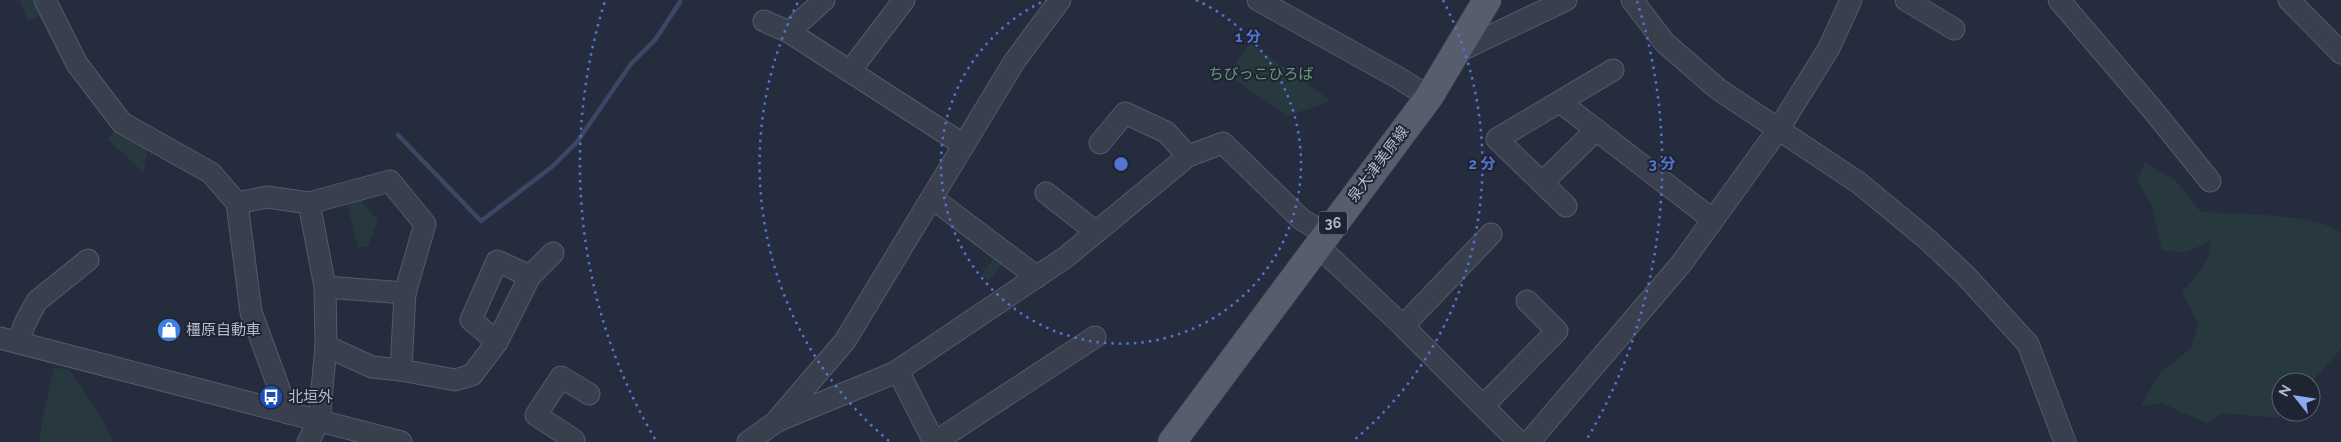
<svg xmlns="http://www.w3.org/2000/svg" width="2341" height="442" viewBox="0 0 2341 442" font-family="Raleway,'Noto Sans JP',sans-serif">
<rect width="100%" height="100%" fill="#252c3d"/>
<g fill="#27383e">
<path d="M19 0H37L43 14 28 21Z"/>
<path d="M1250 43 1331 101 1288 116 1227 75Z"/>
<path d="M116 130 148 149 143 172 107 139Z"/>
<path d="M2145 162 2176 181 2201 212C2234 214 2318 213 2341 233V349L2311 383 2281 382V412H2285L2279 418 2221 413 2208 424 2162 403 2141 406 2160 373 2191 348 2198 324 2182 291C2199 274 2208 267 2211 241L2187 252 2162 251 2151 203 2137 181Z"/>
<path d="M358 197 378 220 368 246 358 248 346 200Z"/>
<path d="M996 255 1004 261 989 281 981 275Z"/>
<path d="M54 367 71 371 103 420 114 442H39L42 420Z"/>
</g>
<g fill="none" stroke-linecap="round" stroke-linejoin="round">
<path stroke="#3b4865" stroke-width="4.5" d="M398 135 481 221 553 166 577 142 631 64 655 40 680 2"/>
<g stroke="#545a68" stroke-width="23">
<g id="minor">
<path d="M45 0 77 64 122 123 211 173 237 203 251 312 288 413"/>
<path d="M1258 0 1397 77 1429 97"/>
<path d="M1632 0 1665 43 1718 89 1859 183 1928 240 1966 276 2028 344 2065 442"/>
<path d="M1906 0 1954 29"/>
<path d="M2059 0 2152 109 2210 181"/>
<path d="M2289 0 2341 53"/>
<path d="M764 21 789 32 964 145"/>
<path d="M789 32 824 0"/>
<path d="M1457 52 1566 0"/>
<path d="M850 71 904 0"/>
<path d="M1560 102 1713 220"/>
<path d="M1100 143 1125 113 1166 132 1188 156"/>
<path d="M1542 183 1596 130"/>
<path d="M1046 193 1096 232"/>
<path d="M932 198 1037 277"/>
<path d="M237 203 267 197 309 203"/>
<path d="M1566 206 1497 139 1613 70"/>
<path d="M1318 246 1403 326 1519 442"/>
<path d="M1403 326 1491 234"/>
<path d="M0 338 401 442"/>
<path d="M18 342 26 321 37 301 88 260"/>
<path d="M497 342 471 320 497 261 530 276"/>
<path d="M326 346 372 367 401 370 405 293"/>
<path d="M401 370 455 380 472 375 497 342 530 276 553 253"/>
<path d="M898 371 934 442"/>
<path d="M1483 406 1557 331 1527 301"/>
<path d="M778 419 845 341 1014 62 1060 0"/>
<path d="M308 442 319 421 326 346 325 287 309 203 390 181 425 224 405 293 325 287"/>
<path d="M573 442 574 440 536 415 561 377 589 394"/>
<path d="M748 442 777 421 894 373 1066 257 1188 156 1223 143 1301 219 1325 234"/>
<path d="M935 442 1095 337"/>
<path d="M1529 442 1681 264 1778 130 1829 48 1851 0"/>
</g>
</g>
<g stroke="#424856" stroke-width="29">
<path id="major" d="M1172 442 1429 97 1487 0"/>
</g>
<use href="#minor" stroke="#393f4d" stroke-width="21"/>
<use href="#major" stroke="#575d6d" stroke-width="28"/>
</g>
<g fill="none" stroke="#5274d2" stroke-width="2.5" stroke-dasharray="2.5 5">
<path d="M1196 0A180 180 0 1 1 1046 0"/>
<path d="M889 441A361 361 0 0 1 799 0M1443 0A361 361 0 0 1 1353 441"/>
<path d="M655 439A541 541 0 0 1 605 1M1637 1A541 541 0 0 1 1587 439"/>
</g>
<defs>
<g id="shop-disc" transform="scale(1.25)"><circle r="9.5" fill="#3f7fe0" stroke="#1e2432"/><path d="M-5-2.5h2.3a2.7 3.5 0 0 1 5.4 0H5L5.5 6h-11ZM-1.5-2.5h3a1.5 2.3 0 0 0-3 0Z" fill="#fff"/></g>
<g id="bus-disc" transform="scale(1.25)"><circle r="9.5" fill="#1a4fb4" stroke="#1e2432"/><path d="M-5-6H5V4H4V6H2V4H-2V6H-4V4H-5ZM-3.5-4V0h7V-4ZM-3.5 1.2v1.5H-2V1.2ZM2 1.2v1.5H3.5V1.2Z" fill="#fff"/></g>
</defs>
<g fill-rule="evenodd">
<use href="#shop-disc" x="169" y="330"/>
<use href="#bus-disc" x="271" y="397"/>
</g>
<g text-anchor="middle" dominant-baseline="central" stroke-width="4" stroke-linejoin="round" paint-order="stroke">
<rect fill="#1e2432" stroke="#888d9b" stroke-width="1" x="1319" y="211.5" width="28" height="23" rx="4"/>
<g font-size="14" font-weight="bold" fill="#b5bac8">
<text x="1333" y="223">36</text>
</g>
<g font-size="15" fill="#6d987c" stroke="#1e2432">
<text x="1261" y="74">ちびっこひろば</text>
</g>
<g font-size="15" fill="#b5bac8" stroke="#1e2432">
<text transform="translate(1378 164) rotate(-53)">泉大津美原線</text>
</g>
<g font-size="15" fill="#b5bac8" stroke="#1e2432" text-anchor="start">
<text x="186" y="330">橿原自動車</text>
<text x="288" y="397">北垣外</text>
</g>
</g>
<circle cx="1121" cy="164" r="8" fill="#5274d2" stroke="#1e2432" stroke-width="2.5"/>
<g font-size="15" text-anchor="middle" font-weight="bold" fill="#5274d2" stroke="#1e2432" stroke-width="4" stroke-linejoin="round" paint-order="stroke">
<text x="1248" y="42">1 分</text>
<text x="1482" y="169">2 分</text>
<text x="1662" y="169">3 分</text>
</g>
<g transform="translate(2296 397) rotate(300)"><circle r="24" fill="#1e2432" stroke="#5a606e"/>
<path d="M0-4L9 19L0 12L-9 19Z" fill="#8ea9f3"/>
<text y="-8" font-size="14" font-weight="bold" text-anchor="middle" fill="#b5bac8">N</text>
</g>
</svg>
